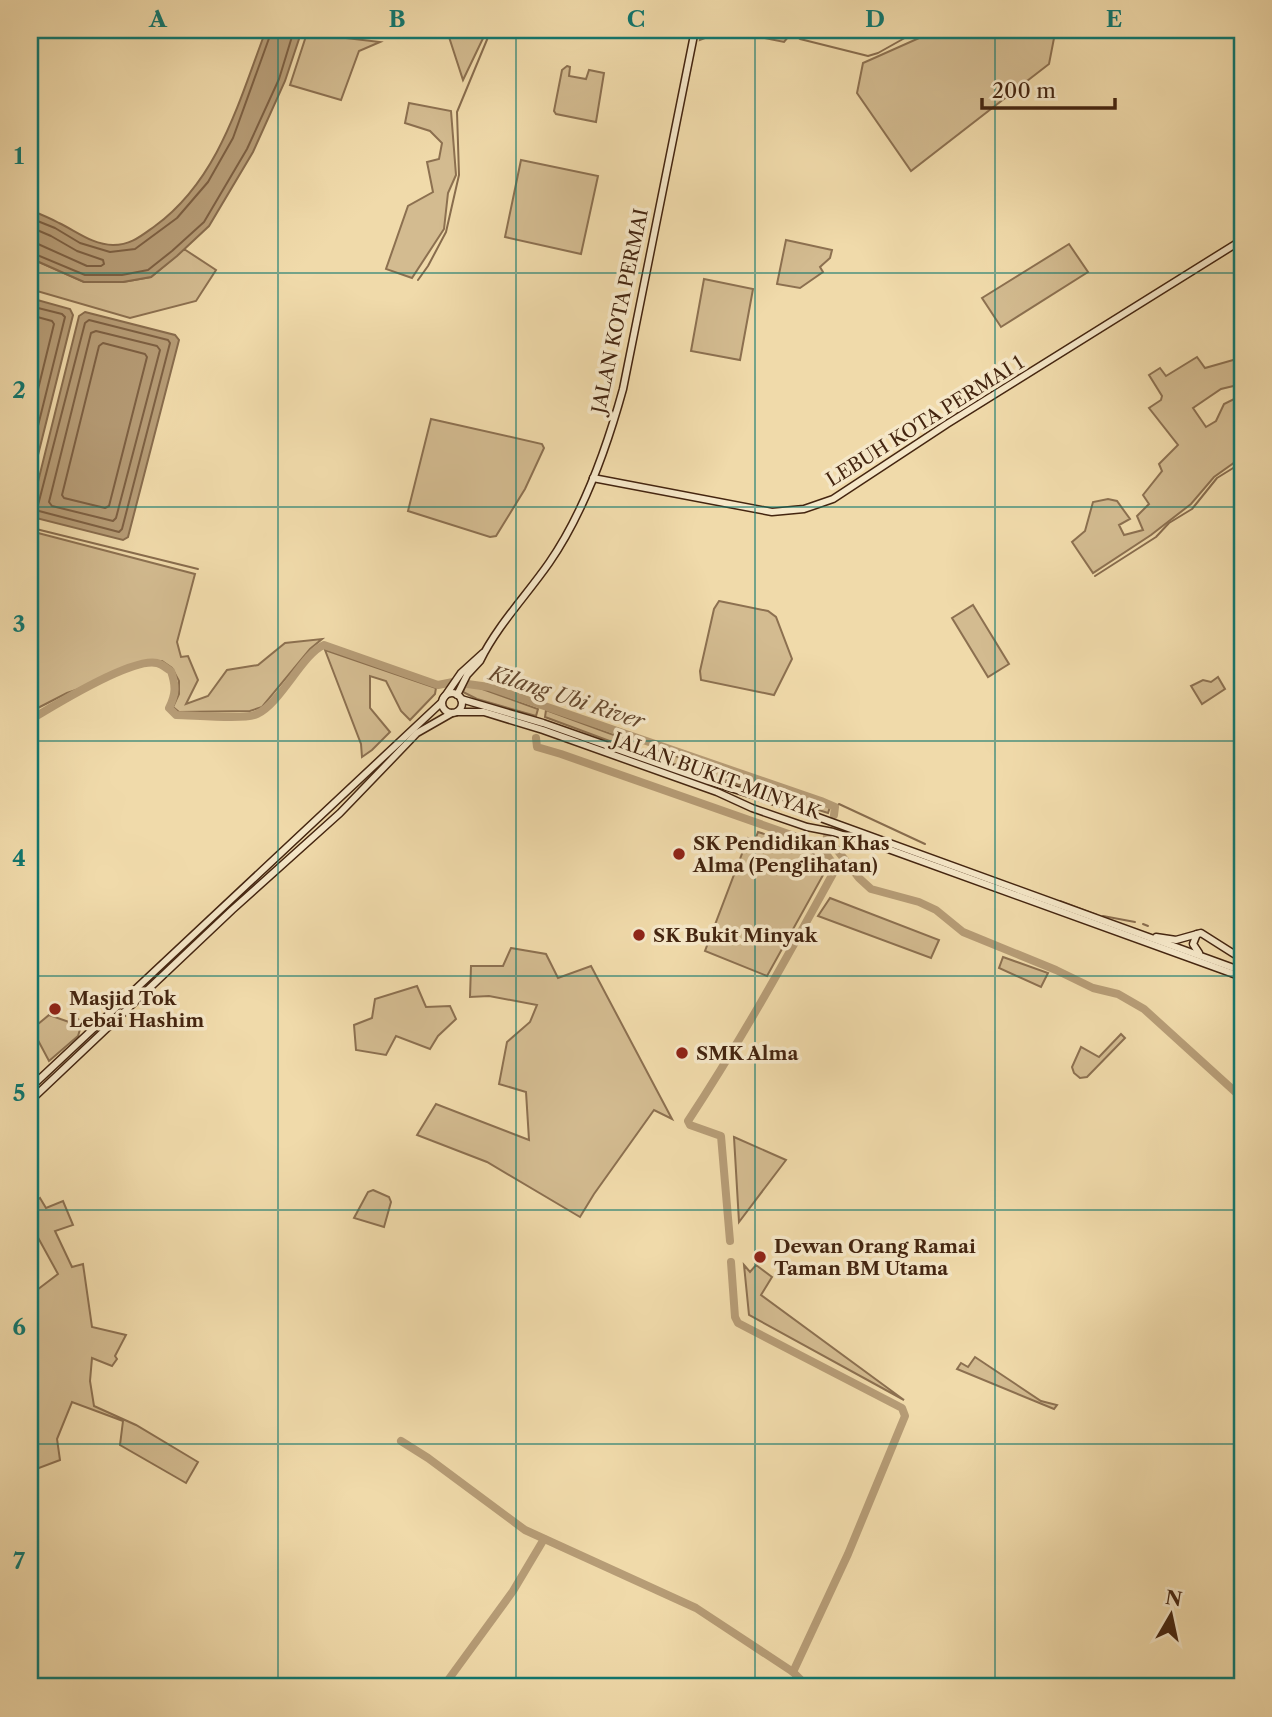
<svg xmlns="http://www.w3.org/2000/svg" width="1272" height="1717" viewBox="0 0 1272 1717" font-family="'Libre Caslon Text',serif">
<rect width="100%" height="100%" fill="#f0daaa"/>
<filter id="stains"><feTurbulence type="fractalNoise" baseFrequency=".00286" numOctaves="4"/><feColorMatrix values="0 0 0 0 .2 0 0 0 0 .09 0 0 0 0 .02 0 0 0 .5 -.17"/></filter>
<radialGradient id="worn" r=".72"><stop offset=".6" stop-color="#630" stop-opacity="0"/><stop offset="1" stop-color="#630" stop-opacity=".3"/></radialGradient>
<g fill="#d3bb90" stroke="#8c7050" stroke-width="2">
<path d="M308 30H321L346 38 380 42 359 51 341 100 290 85Z"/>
<path d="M443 30H487L463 80 449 37Z"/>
<path d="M702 30H784L789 36 784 42 726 30 700 40Z"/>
<path d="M937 30H1065L1055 33 1049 64 911 171 857 93 863 63Z"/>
<path d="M567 66 570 67 569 76 586 79 589 70 604 73 596 122 556 114 554 111 562 70Z"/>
<path d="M409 103 451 111 456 175 448 193 444 229 412 278 386 269 408 206 433 192 427 162 439 159 442 143 430 131 405 123Z"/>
<path d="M521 160 598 176 581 254 505 237Z"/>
<path d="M786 240 832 250 830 258 820 267 823 272 800 288 777 284Z"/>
<path d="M1069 244 1088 272 1001 327 982 298Z"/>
<path d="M184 249 216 270 196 301 130 318 30 289V258L84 282H123L151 277Z"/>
<path d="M704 279 753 289 740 360 691 351Z"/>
<path d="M1197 357 1205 368 1240 358 1242 384 1221 389 1193 408 1206 427 1216 421 1224 404 1242 395V453L1235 462 1214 477 1191 504 1151 535 1093 573 1072 542 1085 531 1093 502 1108 499 1117 501 1130 519 1119 525 1124 535 1143 530 1137 516 1149 504 1143 495 1162 471 1159 464 1178 445 1149 408 1161 400 1162 396 1149 375 1160 368 1166 376Z"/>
<path d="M431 419 542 444 544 448 525 489 496 536 490 537 408 511Z"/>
<path d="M38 533 195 574 177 642 181 657 188 656 198 680 186 704 208 696 227 670 258 665 285 643 322 639 310 649 262 707 250 711 179 712 173 707 179 694V681L172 668 162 661H149L131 665 97 683 67 693 30 712V545L32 535Z"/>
<path d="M719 601 768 611 776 617 792 659 774 695 701 680 700 671 714 609Z"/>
<path d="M973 605 1009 664 988 677 952 618Z"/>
<path d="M325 650 436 688 435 694 410 720 401 711 386 681 370 676V708L390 732 372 750 362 757 361 744Z"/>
<path d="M1218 677 1225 689 1202 704 1191 686 1203 680 1211 682Z"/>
<path d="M474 686 538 709 536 716 477 699 463 692 465 687Z"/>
<path d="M546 710 633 742 631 749 545 717Z"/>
<path d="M657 750 830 807 828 813 655 758Z"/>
<path d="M758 832 808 848 827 868 767 976 705 951 748 838 755 840Z"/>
<path d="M830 898 939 940 931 958 818 916Z"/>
<path d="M511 948 546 954 558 978 591 966 672 1119 654 1110 594 1194 580 1217 487 1162 417 1135 436 1104 529 1140 526 1092 499 1084 507 1042 530 1022 537 1005 489 996 470 997 471 966H503Z"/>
<path d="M1003 957 1048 973 1041 987 999 968Z"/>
<path d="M417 986 426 1007 450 1006 456 1019 438 1036 430 1049 396 1036 386 1055 356 1050 354 1025 372 1018 375 999Z"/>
<path d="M73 1014 82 1023 78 1036 49 1061 32 1029 49 1015 69 1022Z"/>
<path d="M1121 1034 1125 1038 1087 1077 1080 1078 1074 1073 1072 1067 1081 1047 1099 1057Z"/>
<path d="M734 1137 786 1160 739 1222Z"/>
<path d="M373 1190 389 1197 391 1202 384 1227 354 1218 368 1192Z"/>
<path d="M40 1198 46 1208 63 1201 73 1225 55 1231 72 1267 83 1264 92 1327 126 1335 115 1356 117 1359 112 1366 92 1358 90 1381 94 1406 136 1425 198 1462 186 1483 120 1445 123 1421 72 1402 57 1439 60 1460 36 1469 30 1481V1320L33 1293 58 1274 30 1223V1205Z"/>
<path d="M744 1265 750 1272 756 1265 772 1277 761 1295 904 1400 749 1315Z"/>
<path d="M975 1357 1041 1401 1057 1405 1054 1409 957 1369 961 1363 968 1367Z"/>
</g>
<g fill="#b69c76" stroke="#886c4d" stroke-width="2">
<path d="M266 30H302L285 81 253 152 209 226 177 256 151 277 123 282H84L30 258V210C40 214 50 218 59 223 76 231 93 245 113 245 131 245 141 236 155 226 219 179 239 101 266 30Z"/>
<path d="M30 298 70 309 73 315 30 487Z"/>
<path d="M85 312 175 335 179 340 128 537 123 540 32 517 31 510 79 316Z"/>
</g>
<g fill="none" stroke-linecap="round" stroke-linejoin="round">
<g stroke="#7d6043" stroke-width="2">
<path d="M30 218 55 228 80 243 110 252 135 249 177 218 208 182 233 138 272 30"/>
<path d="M30 227 51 236 77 251 103 260 104 264 101 266H87L38 244 30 243"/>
<path d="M30 252 85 275H122L148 270 172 251 204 222 247 149 279 79 294 30"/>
<path d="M30 306 62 314 65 317 30 458"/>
<path d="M30 315 52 321 54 324 30 422"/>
<path d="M89 320 168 340 170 343 122 529 119 532 39 511 37 509 85 323Z"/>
<path d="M96 331 157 346 160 350 116 518 113 521 52 506 49 502 91 333Z"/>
<path d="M103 343 145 354 147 357 109 506 105 508 64 498 62 495 99 346Z"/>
</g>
<g stroke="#886c4d" stroke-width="2">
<path d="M788 30 800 39 868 56 878 53 919 30"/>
<path d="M418 280 428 266 446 232 459 175 457 112 491 30"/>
<path d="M30 532 36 529 198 569"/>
<path d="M1095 576 1156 537 1169 523 1192 509 1217 478 1238 465 1242 458"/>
<path d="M835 807 839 804 925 844"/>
<path d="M1060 901 1097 915"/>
<path d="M1103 916 1135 922"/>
<path d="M1143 924 1148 926"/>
</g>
<g stroke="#b69c76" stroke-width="8">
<path d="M30 720C53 706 132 657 157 663 162 664 167 669 171 671 176 686 176 694 169 708L176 715C192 715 246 720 257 714 281 703 303 653 324 645L438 685 453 682 489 687 821 801 835 807 834 815"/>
<path d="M536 738 537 747 561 754 820 845 836 868C789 954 742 1039 688 1121L690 1125 721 1136 730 1241"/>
<path d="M827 837 859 878 871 889 919 902 936 910 963 932 1056 970 1093 988 1118 994 1144 1009 1242 1098"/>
<path d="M731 1262 735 1317 738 1323 902 1408 905 1416 848 1554 793 1672"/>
<path d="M401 1441 428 1458 525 1530 696 1608 793 1672 808 1687"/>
<path d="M443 1687 513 1591 544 1539"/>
</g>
<g stroke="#442510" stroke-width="9">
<g id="secondary">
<path d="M593 478 772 512 804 509 833 499 947 424 1242 240"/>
<circle cx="452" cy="703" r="10"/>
<path d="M457 695 467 675 480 661C497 626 526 596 549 563 583 514 607 447 623 389L695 30"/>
<path d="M443 699 461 673 483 653"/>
<path d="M461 699 543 723 708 781 782 804 1242 971"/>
<path d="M457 712H484L543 730 717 792 752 808 807 827 833 832 888 849 1242 977"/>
<path d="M1197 934 1193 944 1199 953"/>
<path d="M1156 937 1176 940 1201 933 1242 959"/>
<path d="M30 1088 442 702"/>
<path d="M30 1101 232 910 340 813 417 733 452 713"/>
</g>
</g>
<use href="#secondary" stroke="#f5e7c8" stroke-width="6"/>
</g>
<path fill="none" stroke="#0f766e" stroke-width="2" stroke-opacity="0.55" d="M278 30V1687M516 30V1687M755 30V1687M995 30V1687M30 273H1242M30 507H1242M30 741H1242M30 976H1242M30 1210H1242M30 1444H1242"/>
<g fill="#8f2418" stroke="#f5e7c8" stroke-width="2.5">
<circle cx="679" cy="854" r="7"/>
<circle cx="639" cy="935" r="7"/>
<circle cx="55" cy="1009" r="7"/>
<circle cx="682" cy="1053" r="7"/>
<circle cx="760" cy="1257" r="7"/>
</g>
<g text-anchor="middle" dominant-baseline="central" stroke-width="7" stroke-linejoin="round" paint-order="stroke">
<g font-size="19" fill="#442510" stroke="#f5e7c8">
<text transform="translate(620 311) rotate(-78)">JALAN KOTA PERMAI</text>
<text transform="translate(925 421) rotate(-32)">LEBUH KOTA PERMAI 1</text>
<text transform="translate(717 776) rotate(20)">JALAN BUKIT MINYAK</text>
</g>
<g font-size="19" font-weight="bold" fill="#442510" stroke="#f5e7c8" text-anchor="start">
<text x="693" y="843">SK Pendidikan Khas<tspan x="693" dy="22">Alma (Penglihatan)</tspan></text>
<text x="653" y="935">SK Bukit Minyak</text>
<text x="69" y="998">Masjid Tok<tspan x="69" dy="22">Lebai Hashim</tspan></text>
<text x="696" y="1053">SMK Alma</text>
<text x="774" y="1246">Dewan Orang Ramai<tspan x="774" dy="22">Taman BM Utama</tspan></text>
</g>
<g font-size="21" font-style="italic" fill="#66492f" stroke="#f5e7c8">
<text transform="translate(567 697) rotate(18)">Kilang Ubi River</text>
</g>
</g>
<rect width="1272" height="1717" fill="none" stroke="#f0daaa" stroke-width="77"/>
<g transform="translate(1171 1615) rotate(9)" stroke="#f5e7c8" stroke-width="5" paint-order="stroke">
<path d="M0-5L12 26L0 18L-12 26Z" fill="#442510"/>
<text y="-10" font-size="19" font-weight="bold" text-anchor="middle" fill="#442510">N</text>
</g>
<path d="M982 98v10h133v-10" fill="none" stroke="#442510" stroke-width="3.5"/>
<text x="992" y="98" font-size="21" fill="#442510" stroke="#f5e7c8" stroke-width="5" paint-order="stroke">200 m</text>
<rect x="38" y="38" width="1196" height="1640" fill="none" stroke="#0f766e" stroke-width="2.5"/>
<g font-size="23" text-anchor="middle" font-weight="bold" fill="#0f766e">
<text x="158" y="27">A</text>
<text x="397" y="27">B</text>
<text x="636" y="27">C</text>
<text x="875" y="27">D</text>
<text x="1114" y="27">E</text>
<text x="19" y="164">1</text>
<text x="19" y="398">2</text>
<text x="19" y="632">3</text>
<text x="19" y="866">4</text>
<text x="19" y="1101">5</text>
<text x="19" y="1335">6</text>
<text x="19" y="1569">7</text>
</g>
<rect width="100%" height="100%" filter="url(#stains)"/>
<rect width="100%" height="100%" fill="url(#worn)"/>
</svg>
